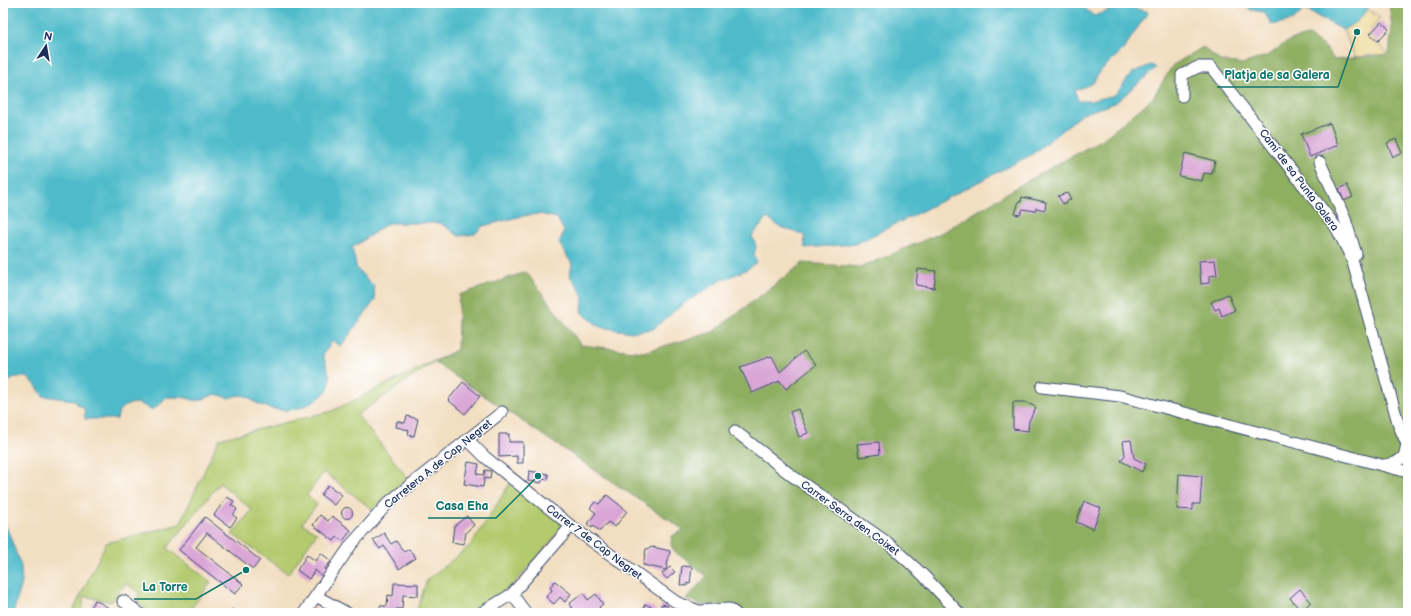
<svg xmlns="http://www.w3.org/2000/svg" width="1411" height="616" viewBox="0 0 1411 616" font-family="'Balsamiq Sans',sans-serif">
<rect width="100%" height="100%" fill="#fff"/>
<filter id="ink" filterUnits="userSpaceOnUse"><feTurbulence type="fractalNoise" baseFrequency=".025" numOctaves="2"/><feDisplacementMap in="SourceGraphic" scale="8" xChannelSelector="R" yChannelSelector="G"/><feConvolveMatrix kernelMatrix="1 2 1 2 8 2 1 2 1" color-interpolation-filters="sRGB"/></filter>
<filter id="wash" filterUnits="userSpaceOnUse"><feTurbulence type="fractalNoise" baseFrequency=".012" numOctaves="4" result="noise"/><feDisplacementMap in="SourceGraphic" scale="16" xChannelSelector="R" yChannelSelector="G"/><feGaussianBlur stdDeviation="0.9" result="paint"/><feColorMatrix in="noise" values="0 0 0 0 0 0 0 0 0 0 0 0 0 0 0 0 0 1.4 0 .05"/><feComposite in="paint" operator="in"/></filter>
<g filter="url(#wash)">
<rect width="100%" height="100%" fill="#f2dec1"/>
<g fill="#b3ca6e" stroke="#677c66">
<path d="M457 350 434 362 357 415 408 478 373 510 324 472 307 495 317 505 302 523 317 533 288 574 232 534 252 510 220 483 167 548 211 582 188 613H152L138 603 139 593 126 583 111 602 84 596 82 613H72L106 543 180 524 219 439 332 411Z"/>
<path d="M511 482 565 525 512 586 470 613H416L427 580 471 545Z"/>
</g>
<path fill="#8eae61" stroke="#546e60" d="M1389 3H1408V613H745L734 605H701L686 599 707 576 675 552 671 545 672 536 684 530 434 362 457 350 459 295 526 272 581 345 643 352 713 332 803 263 862 267 943 232 1027 181 1103 139 1152 99 1173 65 1203 47 1220 61 1243 64 1269 55 1290 40 1308 36 1326 48 1334 60 1389 54 1392 28Z"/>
<path fill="#eeda9e" stroke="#84847e" d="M1368 9 1380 18 1368 34 1389 54 1355 57 1343 30 1357 21Z"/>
<g fill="#4fbbca" stroke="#357594">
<path d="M3 3H1079L1094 16C1118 7 1122 4 1148 12L1123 50 1099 72 1093 83 1075 91 1078 101H1090L1115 95 1132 73 1151 65 1156 68 1115 103 1082 114 1031 155 910 217 855 244 805 248 804 235 780 227 767 218 752 236 756 246 754 256 757 262 746 270 716 283 683 304 653 329 631 332 600 327 581 312C586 296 580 288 570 276L572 264 559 243 564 231 557 218 540 214 522 216 483 226 475 234 459 236 440 223H388L352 248 357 269 374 286 375 300 341 346 332 341 323 355C330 377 337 386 316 400 299 411 282 413 263 406 248 401 248 390 229 398L216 394 198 401 182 397H166L159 405 151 410C137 401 133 401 119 410L117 419H85L84 408 78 405 74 400 43 396 35 384 27 377H16L3 385Z"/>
<path d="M1222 3H1365L1368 9 1357 21 1343 30 1304 9 1294 20 1272 25 1264 12 1251 10 1242 4 1223 5Z"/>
<path d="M3 518 21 566 22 583 13 613H3Z"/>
</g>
<g id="blocks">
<g fill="#d9a6d6">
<path d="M1381 22 1389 29 1378 41 1370 34Z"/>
<path d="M1330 123 1338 145 1310 157 1301 134Z"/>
<path d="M1396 139 1402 153 1393 157 1387 143Z"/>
<path d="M1185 153 1215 161 1212 174 1204 173 1202 181 1179 176Z"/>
<path d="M1347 185 1353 197 1344 201 1339 189Z"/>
<path d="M1067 193 1071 199 1063 204 1058 196Z"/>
<path d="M1022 197 1046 202 1045 210 1036 208 1035 211 1023 209 1020 215 1015 214 1019 201 1021 202Z"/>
<path d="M1215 260 1217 275 1209 276V283L1201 284 1199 261Z"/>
<path d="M918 269 936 271 934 288 916 285Z"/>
<path d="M1228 294 1235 310 1222 316 1219 308 1215 310 1211 302Z"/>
<path d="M804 351 816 365 786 389 780 381 752 393 740 367 772 356 780 372Z"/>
<path d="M463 382 480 396 465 414 448 400Z"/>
<path d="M1013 402H1025L1036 407 1029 421 1028 431 1013 429Z"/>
<path d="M798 409 808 433 799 437 790 412Z"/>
<path d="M407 416 418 419 414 436 408 435 409 430 396 427 397 421 405 423Z"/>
<path d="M499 434H509V442H523V463H517V456L499 457Z"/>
<path d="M1131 440 1134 458 1146 464 1142 472 1121 461 1125 455 1123 441Z"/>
<path d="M879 442 880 454 859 457 857 444Z"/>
<path d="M468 462 479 464 477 474 484 475 485 470 491 471 490 479 484 478 483 487 464 484Z"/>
<path d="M529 471 548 474V480L542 479 541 483 528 481Z"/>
<path d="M1179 474 1202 476 1200 504H1193V510L1177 509Z"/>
<path d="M328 485 342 495 334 505 321 495Z"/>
<path d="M607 495 627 511 615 527 608 522 600 531 593 526 592 528 587 524 596 513 590 508 595 502 599 504Z"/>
<path d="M227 497 234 501 231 505 237 509 233 515 237 518 230 527 214 515Z"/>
<path d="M1084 501 1101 508 1093 529 1076 522Z"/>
<circle cx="347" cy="513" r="5.5"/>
<path d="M320 515 328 521 332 516 351 530 343 541 337 537 334 541 313 525Z"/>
<path d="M467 516 474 525 466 532 464 544 452 542 454 526Z"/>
<path d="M205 517 260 560 253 569 207 533 196 547 243 584 235 594 179 550Z"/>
<path d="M384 533 391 544 396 541 404 552 409 549 416 558 399 569 384 546 380 549 373 540Z"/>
<path d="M653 547 670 551 666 570 643 565 646 549Z"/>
<path d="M321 553 331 561 325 569 328 571 323 577 315 570 309 579 297 570 307 555 316 561Z"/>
<path d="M682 566 692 567 690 584 687 583V586L680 585Z"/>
<path d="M670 567 675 572 667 579 662 574Z"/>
<path d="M555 581 571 594 565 602 560 597 554 604 546 597 552 590 550 587Z"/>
<path d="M394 583 418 584V596L403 595 402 609H396V613H380V606H387L388 595 393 596Z"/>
<path d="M1300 589 1311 602 1301 611 1290 598Z"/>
<path d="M583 593 588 600 596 594 603 604 599 607 603 613H576L569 604Z"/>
<path d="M95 600 118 613H88Z"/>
<path d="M645 604 656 609 654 613H641Z"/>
<path d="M662 604 668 606 665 613H658Z"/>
<path d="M232 609 238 613H230Z"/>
</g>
</g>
</g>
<g filter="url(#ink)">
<use href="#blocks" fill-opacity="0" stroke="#3b496d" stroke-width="1"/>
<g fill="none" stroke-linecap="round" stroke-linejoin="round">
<g stroke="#3b496d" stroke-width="13">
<g id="street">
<path d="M1182 96V75L1198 67H1211L1336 227 1352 259 1399 426 1408 446"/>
<path d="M1320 162 1345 219 1356 254"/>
<path d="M1042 387 1120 396 1408 472"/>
<path d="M735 431 791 475 888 543 923 575 959 613"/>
<path d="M467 439 485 457 571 526 676 602 699 611 729 609 735 613"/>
<path d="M1385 465 1395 463 1404 457 1407 444"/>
<path d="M512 594 526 613"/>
<path d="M316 596 347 613"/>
<path d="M123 601 139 613"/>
<path d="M304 613 351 545 389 502 502 412"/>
<path d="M481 613 512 594 571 526"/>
</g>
</g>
<use href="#street" stroke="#fff" stroke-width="11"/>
</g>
</g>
<g text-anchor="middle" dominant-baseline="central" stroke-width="3" stroke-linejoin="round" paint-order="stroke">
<g font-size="11" fill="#1b2f5e" stroke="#fff">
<text transform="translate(1299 180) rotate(53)">Camí de sa Punta Galera</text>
<text transform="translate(438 464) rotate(-39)">Carretera A de Cap Negret</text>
<text transform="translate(850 518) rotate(36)">Carrer Serra den Coixet</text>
<text transform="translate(594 542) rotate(37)">Carrer 7 de Cap Negret</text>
</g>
</g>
<path fill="none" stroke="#0f766e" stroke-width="1.5" d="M1357 32L1338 87H1217M538 476L496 518H428M246 570L196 599H134"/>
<g fill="#0f766e" stroke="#fff" stroke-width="1.5">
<circle cx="1357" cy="32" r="4"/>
<circle cx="538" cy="476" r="4"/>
<circle cx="246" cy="570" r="4"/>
</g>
<g font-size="12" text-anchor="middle" font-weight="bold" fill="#0f766e" stroke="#fff" stroke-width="3" stroke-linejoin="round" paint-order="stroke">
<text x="1277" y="79">Platja de sa Galera</text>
<text x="462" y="510">Casa Eha</text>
<text x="165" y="591">La Torre</text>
</g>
<rect width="1411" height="616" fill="none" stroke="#fff" stroke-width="16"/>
<g transform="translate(46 46) rotate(12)" stroke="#ffffff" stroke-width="3" paint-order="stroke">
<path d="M0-3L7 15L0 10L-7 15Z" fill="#1b2f5e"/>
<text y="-6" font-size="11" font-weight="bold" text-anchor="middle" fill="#1b2f5e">N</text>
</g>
</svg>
